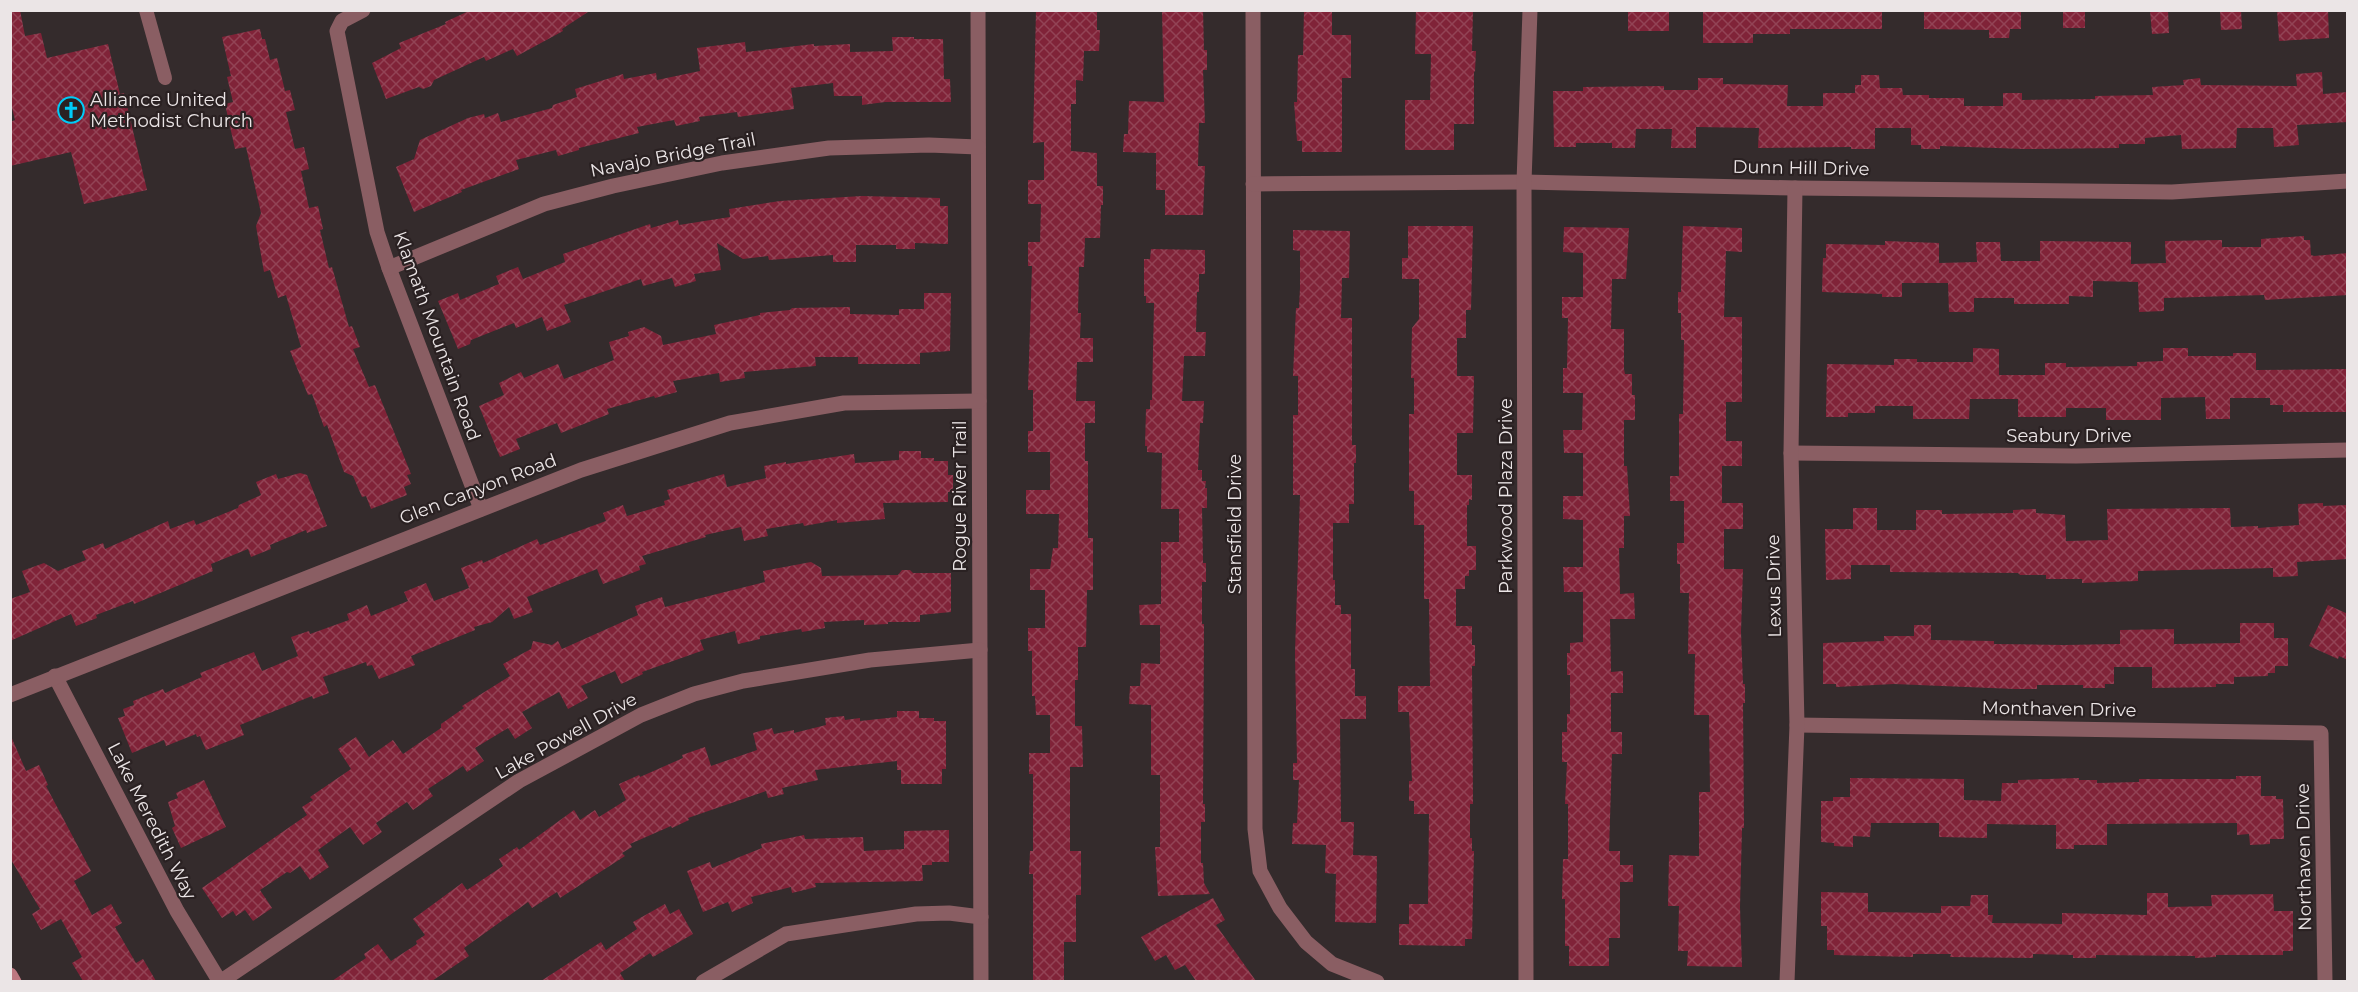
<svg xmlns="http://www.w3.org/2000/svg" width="2358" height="992" viewBox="0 0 2358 992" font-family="Montserrat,sans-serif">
<defs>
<pattern id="building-cross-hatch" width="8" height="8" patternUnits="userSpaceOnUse" patternTransform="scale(1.5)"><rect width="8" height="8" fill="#802338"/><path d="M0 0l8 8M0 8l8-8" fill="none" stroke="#924355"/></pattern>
</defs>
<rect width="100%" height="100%" fill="#342b2c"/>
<g fill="url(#building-cross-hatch)">
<path d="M10 10H20L25 36 41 33 47 58 108 44 120 94 124 93 147 190 84 204 71 152 10 166V122L15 120 10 100Z"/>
<path d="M471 10H591L562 29 563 31 517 56 513 49 486 61 484 57 434 80 431 86 423 89 419 87 386 99 372 63 401 48 399 43 446 24 445 22Z"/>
<path d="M1036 10H1097V30H1100L1099 51H1084L1083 81 1076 80V104H1071V151L1097 153V186H1103V205H1101L1100 238H1085L1084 267H1079L1078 313H1081L1080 338H1093V362H1077L1076 401H1095V423H1085V461H1088V538H1093V590H1087L1086 647H1078V680H1075V726H1082L1083 767H1070V851H1081V895H1076V942H1064V981H1033V874H1029L1030 851H1033V774H1029V753H1050V715H1036L1035 696H1032V651H1028V628H1045V590H1030V569H1050L1053 548H1058L1059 514H1026V490H1050V452H1028V431H1033V390H1028L1032 266H1028V242H1040L1041 204H1028V180H1044V142L1033 143Z"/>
<path d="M1162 10H1203L1204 50H1207V70H1203L1205 123H1199L1198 166H1205L1203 215H1165V190H1156V153L1123 152 1124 134H1128L1129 101 1164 102Z"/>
<path d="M1304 10H1332V35H1351V78H1342V152H1302V141H1297L1294 102H1297L1298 55H1303Z"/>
<path d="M1416 10H1473L1472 51H1476L1475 72 1474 71V124H1454V150H1405V100H1430L1431 54H1415Z"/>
<rect x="1628" y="10" width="41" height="21"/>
<path d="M1703 10H1882V29H1790V34H1753V43H1703Z"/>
<path d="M1924 10H2021V29H2010L2009 38H1989V30L1924 29Z"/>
<rect x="2063" y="10" width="22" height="18"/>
<path d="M2150 10H2168L2169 33 2152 34Z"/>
<path d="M2220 10H2241L2242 29 2221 30Z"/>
<path d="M2277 10H2328L2329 38 2279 41Z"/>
<path d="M260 29 262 39H265L270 60 277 58 285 91 290 90 295 110 286 112 295 149 304 147 309 169 301 171 309 208 318 206 323 229 320 230 329 268 332 267 349 327 352 326 360 347 353 349 369 387 375 385 411 474 407 475 411 484 404 487 407 495 371 509 366 496 362 497 353 476 344 472 327 425 324 427 312 394 308 395 290 351 301 347 286 295 278 298 270 270 264 272 256 226 261 213 246 147 235 149 225 104 233 102 227 77 231 76 222 37Z"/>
<path d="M892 37H914V39H943L944 79H950L951 102H885L862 105V96H834L833 83 791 88 794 109 738 117 737 112 699 117 700 121 676 126 674 120 637 127 639 133 579 148V150L558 156 556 150 516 160 519 169 461 190 462 192 414 212 396 167 414 159 420 140 468 118 484 114 485 118 498 113 501 122 552 108 553 105 577 97 575 89 623 74 624 79 656 73 657 80 700 71 697 48 745 42 746 52 814 44V46L850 44V52L893 51Z"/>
<path d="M2322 72 2323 94 2348 92V122L2297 125 2299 145 2274 147 2273 128H2237L2236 148 2182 149 2181 135 2145 138V144H2119V148L2024 149 1940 146V149H1921V145H1911V128H1875V149H1851V147L1758 148 1759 128 1696 127V148H1671L1672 129H1636L1635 148H1612V143H1576V147H1554L1553 91H1583V87L1664 86V90H1698V78H1723V84L1788 85 1787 106H1823V93H1855V85H1861V75H1879L1880 88H1902L1903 95H1929V98H1964V106H2003V93H2022V100L2095 99V96L2153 95 2152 87 2184 85 2183 80 2200 78 2201 85 2297 86 2296 74Z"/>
<path d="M862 196 940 198V206H948V244L915 243V249H896V245H856V262H833V255L769 260 768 256 743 259 717 243 721 270 694 274 696 281 675 287 672 278 643 286 641 279 564 305 571 322 547 331 542 317 516 328 514 323 471 340 470 344 458 349 438 301 458 293 460 300 499 284 496 276 518 267 523 279 565 262 563 254 650 224 651 228 678 220 679 225 730 217 729 209 780 201Z"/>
<path d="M1408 226H1473L1471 310H1466V338H1457V376H1474L1473 433H1457V475H1472V500L1469 499V505H1467V546H1476V570H1469V576H1465V589H1456V626H1472V645H1475V666H1472L1473 804H1470V838H1472V851H1474L1472 939H1465V946L1399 945V924H1409V904H1428L1429 814H1414V801H1409V781H1412L1409 712H1398V686H1430L1429 599H1424V525H1414V491H1409V414H1414V378H1411L1412 328 1419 319V279H1402V258H1408Z"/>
<path d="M1683 226 1742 228V252L1726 251 1724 317H1742V402H1726V441H1742V466H1722V503H1743V529H1724V569H1743L1741 632 1743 684H1745V703H1743L1744 828H1742L1740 907 1742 967 1687 966 1688 951H1678L1679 906H1668L1669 855 1699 856V792H1710L1709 715H1694L1695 654H1688L1689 593H1680V564H1677V543H1684V501H1670V476H1679V414H1683L1684 340H1681V313H1678V292H1681Z"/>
<path d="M1564 227 1629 228 1626 279H1612L1611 329H1624V369L1625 374H1632V395H1635V420H1624V466H1627L1630 516H1624V548H1619L1620 594 1634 593 1635 619H1610L1611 672 1623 671V693H1611V732H1622V754H1612L1609 851H1620V865H1633V882H1620V938H1609V966H1569V946H1565V899H1562L1563 859H1568V804H1565L1567 762H1562V732H1567V714H1570V675H1567V653H1570V643L1583 642V592H1564L1563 567H1583V520L1563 519V496H1583V453H1564L1563 430H1582L1583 393H1563V368H1567L1568 318H1562V297H1583V253L1563 252Z"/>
<path d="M1293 230 1350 231 1349 278H1342L1341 318H1352V445H1356V463H1354V504H1349V523H1333V580H1335V605H1341V614H1351V669H1355V696H1366V719H1340L1341 822H1354L1353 855 1377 856 1376 923 1335 922 1336 874 1325 873 1326 845 1292 844 1293 823H1297L1299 780H1293V763H1297L1295 653 1300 495H1293V415H1298V376H1293L1296 308H1299L1300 288V251L1293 250Z"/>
<path d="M2304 236V240H2310L2311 255 2314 256 2348 253V295L2265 300 2264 295 2164 298V311L2139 312 2138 282 2093 281V297L2069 296V304H2014V298H1974V312H1949L1948 283H1902V297H1882V294L1822 292 1823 258H1826V244L1885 245V241L1939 243V263L1977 262 1976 242H2000L2001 261H2040V241L2131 242V264L2166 263 2165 241 2222 240V247H2261V239Z"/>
<path d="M1151 249 1205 250V274H1199V292H1197L1196 332H1206L1205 356H1184L1182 401H1204L1203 423H1200L1198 470H1202V481H1206L1205 488H1207V508H1202L1203 563H1206V582H1202V624H1204L1203 804H1205V822H1201V863H1203L1204 883 1210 894 1158 896 1155 847H1160V775H1151V705L1129 704 1130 686H1140L1141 663 1160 664V625H1140L1139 605 1161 604V542H1179V509H1161L1162 453 1147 452V446H1145L1146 409H1150V400H1152L1154 303H1146V296H1144V259H1150Z"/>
<path d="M924 293H951L950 351 920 353V364H858V357H815L816 366 744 372 745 378 720 382 719 373 673 381 677 392 655 398 654 396 607 409 609 414 561 433 557 423 516 439 520 449 500 457 479 406 504 395 499 383 521 372 524 378 558 364 564 379 614 360 609 342 629 336 628 332 644 327 661 336 663 345 716 334 714 325 760 315V313L790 310 792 308 850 307V314L899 315V309H924Z"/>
<path d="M1973 348 1999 349V375H2045V363H2066V367L2137 366V362L2163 361V348H2188V356H2233V353H2256V370L2348 369V412H2283V405H2270V398H2230V419H2206L2205 397 2161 398V420H2106V408H2066V417H2018V399H1970L1969 419H1913V406H1875V413H1848V417H1826L1827 364 1894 365V359H1917V362H1973Z"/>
<path d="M899 451H921V458H934V461H948V475H953V492H948V502L883 503 885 519 837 523V520L804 526 803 523 766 529 768 536 744 541 741 527 705 535 706 537 642 556 646 564 639 566 640 570 603 584 597 569 527 597 533 612 514 619 509 607 492 622 474 627 475 630 411 656 415 665 379 679 372 665 367 666 366 662 323 677 329 693 313 699 312 696 240 725 244 735 206 750 200 736 197 737 196 734 166 746 164 740 132 753 118 718 125 716 123 709 134 705 133 701 163 689 165 693 202 677 200 673 254 652 262 671 298 656 291 637 309 631 310 634 349 620 347 614 367 605 371 616 408 601 404 592 426 583 434 601 469 588 461 568 482 560 483 563 537 539 540 545 606 521 603 513 623 505 627 516 665 505 664 501 670 499 667 490 724 474 727 487 766 478 764 466 786 462V464L854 454 855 463 899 460Z"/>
<path d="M300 473 307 475 327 526 307 533 306 530 270 545 271 549 251 557 248 549 211 564 213 571 134 604 133 601 96 615 97 618 76 626 71 614 10 641V599L30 592 22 571 44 563 58 571 86 560 82 551 103 543 105 549 168 521 170 529 194 520 196 525 238 508 239 505 261 495 256 482 276 474 278 479Z"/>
<path d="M2323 503V506L2348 505V559L2297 562 2298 576 2273 577V568L2138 571V581L2082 583V579H2046V575H2020L2018 573 1890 572V565H1851V579L1826 580 1825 529H1853V508H1877V530H1916V510H1942V514L2013 513V510L2036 509V513L2065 515 2066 541 2108 540 2107 509 2230 508 2231 527 2258 526V528L2299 525 2298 504Z"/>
<path d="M811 562 821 568 822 576 898 575 902 570H910L913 573H951V612L920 615V622H888V624L864 625V620L824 622 825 628 802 632 801 629 760 636V639L738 644 735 631 700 640 704 650 642 672 643 674 621 684 615 671 581 686 588 698 568 709 559 692 522 712 532 728 515 739 508 728 475 748 484 761 467 772 463 766 428 789 433 796 413 810 407 802 376 823 382 832 363 845 350 827 318 850 329 867 310 880 300 866 290 873 287 872 260 890 272 908 253 921 245 910 236 916 233 911 222 918 202 888 307 815 302 807 313 800 310 797 351 769 338 749 356 737 369 757 393 740 403 754 441 728V724L464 708 462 706 510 676 503 664 531 649 533 641 552 645 558 641 562 649 638 615 635 606 662 597 665 607 765 582 763 571Z"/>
<path d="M2328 605 2348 614V660L2339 656 2338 659 2309 646Z"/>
<path d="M2240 623H2274V638H2288V666H2275V673H2268V676L2234 677V684H2216V687L2152 688V667H2114V684H2105V688H2083V685H2037V689H2015L1894 684 1836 687V684H1823V643L1884 641V636H1914V625H1931V640L1994 641V644L2064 645 2120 644V630L2174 629V644L2240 643Z"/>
<path d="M897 711H919V718H934V721H946V769H942V784H901V770H897V761L815 770 818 780 782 788 784 794 768 798 766 791 688 818 689 820 672 828 671 826 630 844 632 847 622 853 625 856 560 898 557 892 532 908 528 902 464 948 469 956 432 981H332L366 958 364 954 378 944 391 961 417 944 416 941 425 935 413 919 462 883 467 890 503 866 499 859 517 847 519 850 574 810 580 820 595 810 599 817 626 800 619 784 639 775 640 777 683 758 682 755 705 747 711 766 757 750 753 733 772 728 774 734 794 730V733L826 725 825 718 844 716 845 720 860 718V721L897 717Z"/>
<path d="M10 734 26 771 39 765 48 785 46 786 91 871 74 881 92 915 111 904 122 923 115 927 136 963 143 959 156 981H83L72 963 82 957 61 919 41 930 32 914 40 909 10 858Z"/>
<path d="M2236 776H2261V796H2276V799H2283L2284 839H2270V844L2250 845 2249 834 2237 835V823L2107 824V845H2074V849H2056V825L1987 824V838L1939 837V823H1871L1870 837 1853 836V847L1834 846V843L1821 842V801H1833V797H1850V778L1964 779V800L2001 801 2002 783H2018V780L2079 778V780H2097V783L2139 782V779H2236Z"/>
<path d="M204 780 226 827 181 848 172 828 175 826 168 802 178 798 176 793Z"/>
<path d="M949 830V862H932V865H922L923 881 815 883 816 887 792 893 791 887 751 897 753 903 732 912 728 902 703 912 687 871 710 862 712 868 762 848 761 844 804 835 805 839 863 837 864 851 904 849V831Z"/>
<path d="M1821 892 1868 893V912L1941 913V906H1970L1971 895H1988V915H1993L1992 923 2062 924V913L2147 915V893H2168V907L2212 906 2211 895 2273 894 2274 911H2293V951H2283V955H2216V957L2195 958V956L2096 955V958H2073V955L2033 954V958L1950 957 1951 954H1913V957L1834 955V950H1827V926H1821Z"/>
<path d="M1213 898 1225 920 1216 925 1256 981H1196L1185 965 1175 970 1166 955 1155 961 1141 937Z"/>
<path d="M665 904 670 914 679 909 693 934 653 957 650 953 620 973 625 981H541L601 942 606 950 637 929 633 922Z"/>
</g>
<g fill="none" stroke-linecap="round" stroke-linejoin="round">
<path stroke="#8a5e63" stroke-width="14" d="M146 10 165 78"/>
<g stroke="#8a5e63" stroke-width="15">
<path d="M363 10 342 21 337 31 377 232 389 268 481 509"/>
<path d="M978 10 981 982"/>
<path d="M1253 10 1255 829 1260 871 1280 908 1306 942 1332 964 1377 982"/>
<path d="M1253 184 1524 182 1795 188 2172 192 2348 181"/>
<path d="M389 268 544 204 613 186 722 163 829 148 929 145 978 147"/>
<path d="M1791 453 2076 456 2348 450"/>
<path d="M55 676 177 911 220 982 519 781 641 715 694 694 743 681 870 660 980 650"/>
<path d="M10 695 581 470 730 423 844 403 979 401"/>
<path d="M1797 725 2321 733 2325 982"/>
<path d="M703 982 786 934 916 914 949 913 981 917"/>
<path d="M1526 982 1524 182 1530 10"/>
<path d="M1787 982 1797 725 1791 453 1795 188"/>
</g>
<path stroke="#bd7881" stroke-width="15" d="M10 975 14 982"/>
</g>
<defs>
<g id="church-ring" transform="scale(1.35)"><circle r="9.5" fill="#2a2122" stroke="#00cbf8" stroke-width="1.5"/><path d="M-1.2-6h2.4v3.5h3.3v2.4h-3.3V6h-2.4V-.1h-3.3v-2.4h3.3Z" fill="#00cbf8"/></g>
</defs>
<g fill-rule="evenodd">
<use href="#church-ring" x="71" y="110"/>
</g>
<g text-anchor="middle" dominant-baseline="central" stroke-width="4.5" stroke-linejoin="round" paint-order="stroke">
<g font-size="18" fill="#ebe5e6" stroke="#2a2122" text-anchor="start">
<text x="90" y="100">Alliance United<tspan x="90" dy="21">Methodist Church</tspan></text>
</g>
<g font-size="18" fill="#ebe5e6" stroke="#2a2122">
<text transform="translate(673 155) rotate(-11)">Navajo Bridge Trail</text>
<text transform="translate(1801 168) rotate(1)">Dunn Hill Drive</text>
<text transform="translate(437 336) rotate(70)">Klamath Mountain Road</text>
<text x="2069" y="436">Seabury Drive</text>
<text transform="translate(478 489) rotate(-21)">Glen Canyon Road</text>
<text transform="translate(960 496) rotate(-90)">Rogue River Trail</text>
<text transform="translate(1506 496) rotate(-90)">Parkwood Plaza Drive</text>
<text transform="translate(1235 524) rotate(-90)">Stansfield Drive</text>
<text transform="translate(1774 586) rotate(-91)">Lexus Drive</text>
<text transform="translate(2059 709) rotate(1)">Monthaven Drive</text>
<text transform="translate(566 736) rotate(-29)">Lake Powell Drive</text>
<text transform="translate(152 821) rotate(63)">Lake Meredith Way</text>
<text transform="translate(2304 857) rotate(-91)">Northaven Drive</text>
</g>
</g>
<rect width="2358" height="992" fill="none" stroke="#ebe5e6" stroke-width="24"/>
</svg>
